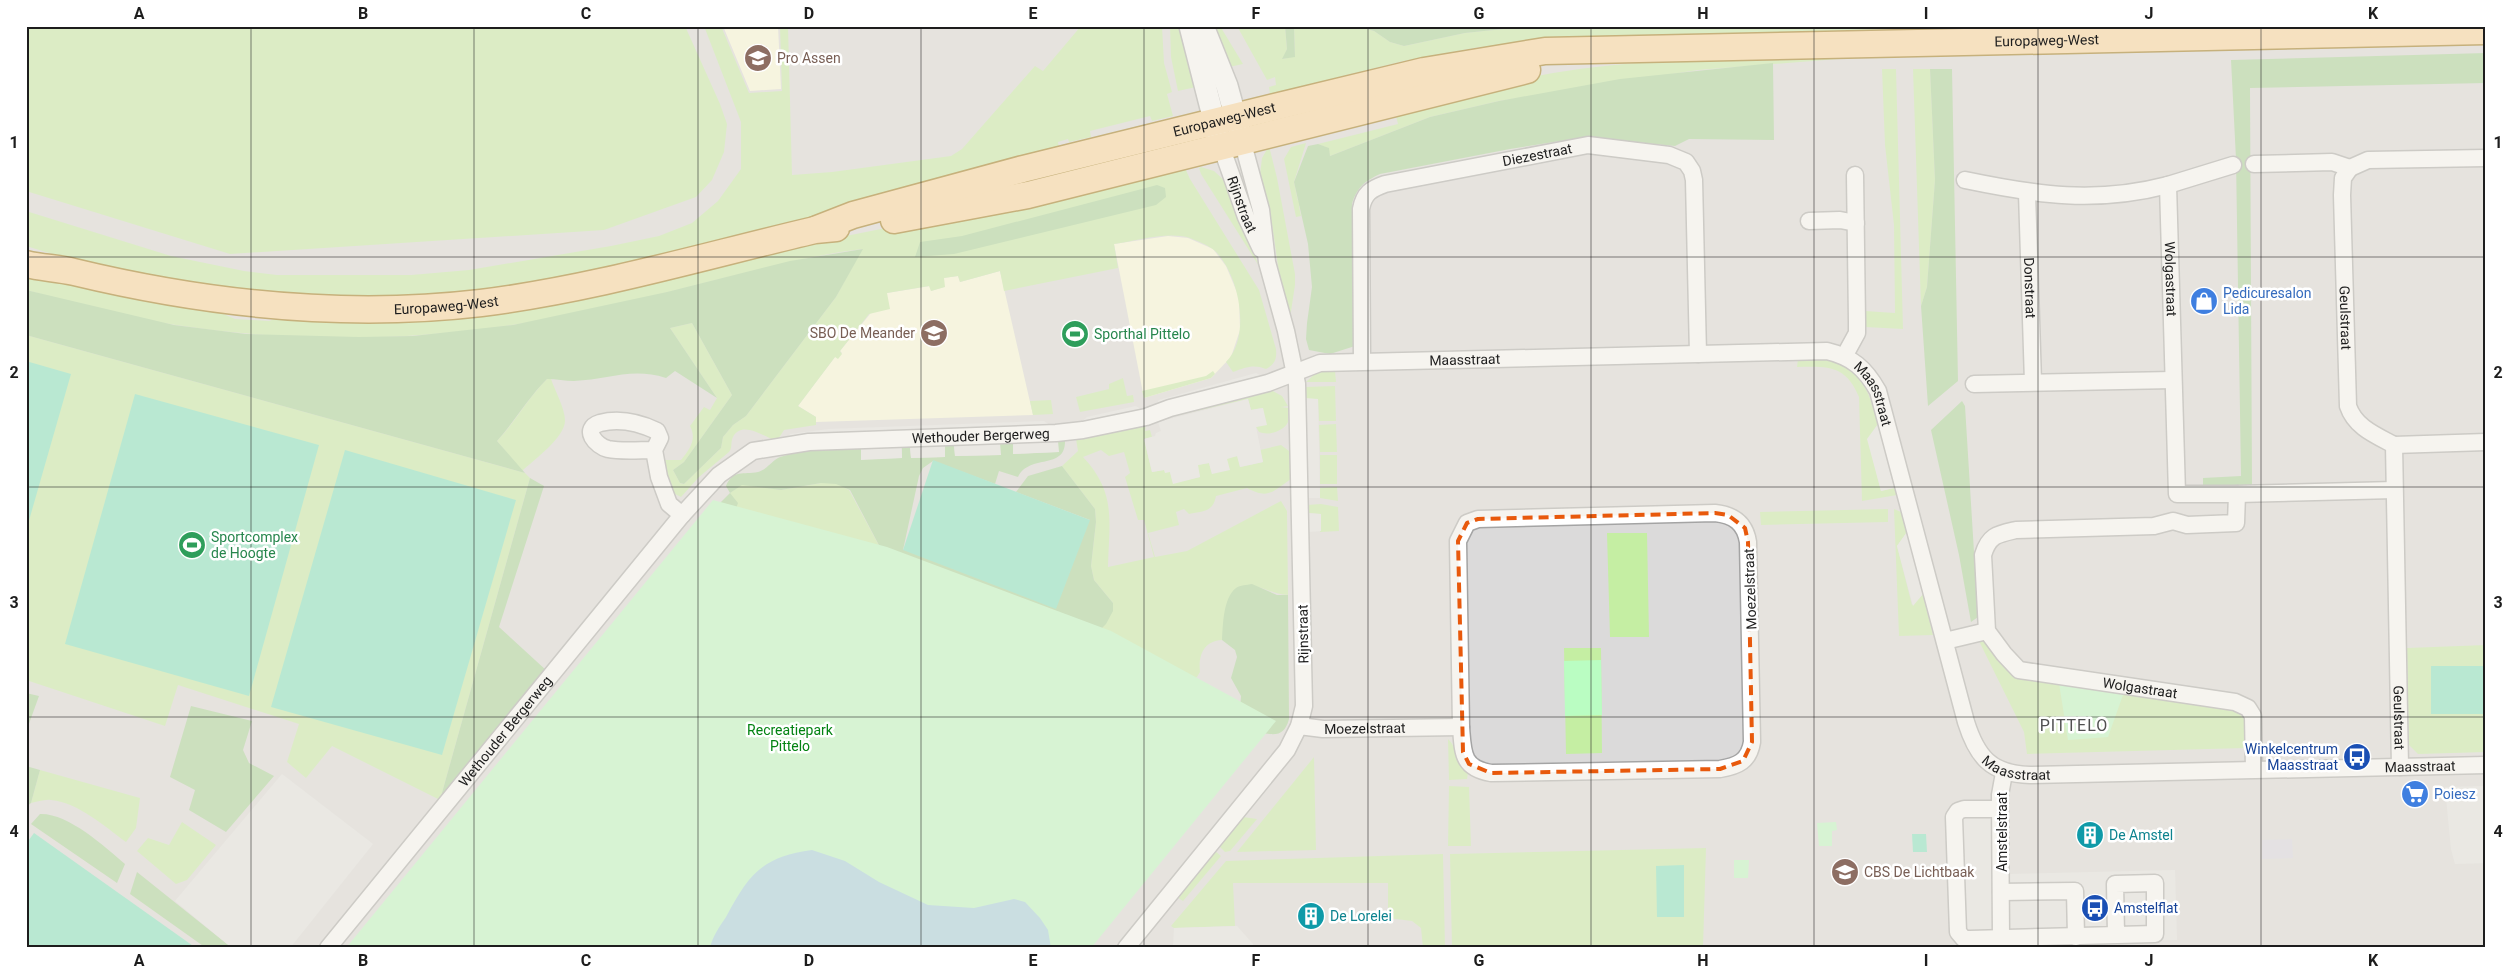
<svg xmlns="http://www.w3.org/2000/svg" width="2512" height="974" viewBox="0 0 2512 974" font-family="Roboto,sans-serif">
<rect width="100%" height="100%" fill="#efebe2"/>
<rect fill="#dbdada" x="26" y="26" width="2460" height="922"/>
<g fill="#feffdb">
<path d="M723 26H778L781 89 750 91Z"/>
<path d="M1168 236 1188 238 1213 249 1226 266 1239 297 1240 330 1231 357 1211 378 1144 398 1114 244Z"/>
<path d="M1000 271 1033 415 816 422V417L798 406 835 357 842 353 840 351 887 293 930 286 931 291 944 287 943 278 958 276 960 282Z"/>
</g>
<g fill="#c5eea3" fill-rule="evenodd">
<path d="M26 26H685L720 104 727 124 724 152 712 180 696 197 604 230 230 254 26 191Z"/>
<path d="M704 26H721L749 93 782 91 780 26H788L792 175 832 172 951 156 962 149 1035 66 1043 71 1081 26H1162L1164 63 1172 92 1167 94 1173 116 1152 121 1150 116 1090 131 1091 137 1069 142 1068 139 1058 142 1059 148C930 184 801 221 670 253 605 268 533 287 467 294 326 308 161 289 26 246V211L171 256 244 271 277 275H411L469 270 611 246 659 236 692 223 718 201 741 169V122Z"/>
<path d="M1170 26H1181L1196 87 1178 91 1171 57Z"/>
<path d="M1213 26H1220L1243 64 1229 67Z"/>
<path d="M1237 26H1285L1287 49 1283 59 1295 56 1294 26H1356L1374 31 1390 42 1404 46 1465 33 1513 28 1571 26H1982L1983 28 1479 47 1403 61 1270 94 1269 87 1276 85 1275 77 1267 80Z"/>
<path d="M1876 56 1698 70 1499 101 1430 117 1330 156 1328 148 1318 144 1398 124 1396 116C1448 100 1500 82 1553 73 1659 55 1768 58 1876 56Z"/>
<path d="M1882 69H1896L1903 329 1865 327V311L1895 313 1894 225 1885 145Z"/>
<path d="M1913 69H1930L1935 180 1927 287 1921 306Z"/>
<path d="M1306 143 1294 182 1298 201H1300L1301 205 1299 206 1301 216 1296 217 1284 159 1291 147Z"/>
<path d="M1269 146 1277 178 1295 274V285L1290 318 1281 287 1272 224 1260 174 1262 158Z"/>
<path d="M1201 167 1214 171 1226 182 1259 266 1201 174 1199 168Z"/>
<path d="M1185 168 1190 179 1259 290 1276 349C1277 359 1275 364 1266 369 1254 364 1246 367 1233 372L1226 362C1252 336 1239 273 1214 250 1208 245 1197 241 1190 238 1167 231 1137 241 1114 244L1118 268 1004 291 1000 271 960 282 958 276 944 278 945 287 931 291 929 286 887 293 890 309 869 314 840 351 842 354 838 359 835 357 798 406 816 417V425L784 430 777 441C764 437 742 420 733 437 730 443 733 447 729 452L699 477 681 497 673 493 663 464 665 460H681C690 449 697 439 690 426L704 407 710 410 717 398 670 328 692 323 732 395 684 462 673 470 680 483 684 484 721 448 723 437 733 425 746 416 836 297 862 249C813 255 765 268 716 280 649 297 580 315 512 325 402 342 286 342 176 325 125 318 76 303 26 290V272L143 301 219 312 235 319 269 321 280 317 452 318 492 315 542 306 796 246Z"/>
<path d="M26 335 525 473 530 478 440 800 332 746 306 778 287 762 299 724 178 685 165 726 26 680Z"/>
<path d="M1798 359C1810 360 1822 359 1833 361 1863 366 1871 400 1878 424L1868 439 1881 491 1894 488 1897 495 1862 501 1859 397C1846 365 1828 366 1797 367Z"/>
<path d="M1213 371 1215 374 1211 378 1144 398 1142 391 1206 376Z"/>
<path d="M1335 371 1336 382H1306L1317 372Z"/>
<path d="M1123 378 1127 396 1133 395 1134 402 1080 412 1076 397 1109 389V384Z"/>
<path d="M547 379H551C555 391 565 408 565 421 565 437 534 460 522 471L497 441C516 421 528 398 547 379Z"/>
<path d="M1335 386 1336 421H1319L1318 399H1305V387Z"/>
<path d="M1271 390 1282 396 1288 406 1281 407 1288 408V422C1284 431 1269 436 1259 432L1256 427 1259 426 1262 408 1251 410 1248 399 1158 420Z"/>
<path d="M1051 400 1053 414 1033 415 1030 401Z"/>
<path d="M1146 423 1145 431 1150 430 1152 437 1144 439 1152 472 1164 470 1170 472 1173 483 1200 477 1197 465 1209 463 1212 474 1227 458 1238 456 1240 467 1263 462 1260 450 1281 445 1289 451 1291 479C1273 491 1269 500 1247 488L1216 496C1213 512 1204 511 1189 514L1184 509 1176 512 1179 525 1148 533 1155 557 1187 551 1281 501 1287 511 1288 595C1267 594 1261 582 1238 587L1228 603 1222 640C1204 641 1198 655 1200 672L1197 677 1188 682 667 686 730 493 742 484 781 490 821 483H836L849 490 882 551 1113 603 1094 580 1091 566 1096 522 1095 509 1062 466 1078 451 1076 439ZM1101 450 1109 456 1124 452 1130 473 1125 477 1138 520H1144L1154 557 1108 567C1109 522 1117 493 1083 457Z"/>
<path d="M1336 424 1337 452H1320L1319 425Z"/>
<rect x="1320" y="455" width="17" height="29"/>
<path d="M1337 487 1338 501 1320 498V488Z"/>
<path d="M1321 504 1338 507 1339 531 1320 532V514L1307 513V505Z"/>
<path d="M1888 509V522L1761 525 1760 512Z"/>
<path d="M1894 509 1901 512 1907 532 1897 546 1912 605 1923 594 1933 635 1899 636Z"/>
<path d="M1607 533H1647L1649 637H1610Z"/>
<path d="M1978 639 1989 642 2005 666 2234 709 2247 721 2246 748 2027 754 2024 732Z"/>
<path d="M2486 645V752L2418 754 2409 745 2407 648Z"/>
<path d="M1564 648H1601L1602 753 1566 754Z"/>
<path d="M1448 739C1459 749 1455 765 1468 773L1467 779 1449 780Z"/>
<path d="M1314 757 1316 850 1237 852Z"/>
<path d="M40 770 140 798 136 828 126 842C104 826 79 803 51 800 45 799 37 802 31 803Z"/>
<path d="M1449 786 1469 787 1471 846H1448Z"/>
<path d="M1243 817 1257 819 1230 851 1225 852 1219 846Z"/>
<path d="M182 822 216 845 187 880 176 884 137 851 148 838 169 845Z"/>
<path d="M1706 848 1703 948H1452L1450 854Z"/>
<path d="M1215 851 1221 856 1183 901 1177 897Z"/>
<path d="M1443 854 1445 948H1423L1421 928 1412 921 1388 918V883H1233L1235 926 1174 928 1171 926 1226 861Z"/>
</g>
<g fill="#a3d293">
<path d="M1285 26H1294L1295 57 1282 59 1287 49Z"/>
<path d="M1356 26H1571L1513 28 1465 33 1404 46 1390 42 1374 31Z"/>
<path d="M2486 53V83L2250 88 2252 485 2203 487V478L2241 476 2236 159 2231 60Z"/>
<path d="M1773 63 1774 140 1689 139 1675 146 1585 137 1510 149 1380 174C1365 181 1357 187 1352 204L1355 346 1330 354 1309 350 1306 339 1307 323 1312 287 1308 244 1294 182 1308 146 1318 144 1329 148 1330 156 1430 117 1499 101 1620 79Z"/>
<path d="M1930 69H1952L1958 381 1928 406 1921 306 1927 287 1935 180Z"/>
<path d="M1157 185 1165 188 1166 197 1156 205 954 254 915 257 920 242 962 236Z"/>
<path d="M863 249 836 297 746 416 733 425 723 437 721 448 684 484 680 483 673 470 684 462 732 395 692 323 670 328 717 398 675 371 666 378C631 367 608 380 574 381 565 381 556 379 547 379 528 398 515 421 497 441L525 473 26 335V290L174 325 246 334 359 337 413 336 513 325 667 292 790 261Z"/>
<path d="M1962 401 1965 406 1978 617 1971 622 1959 555 1931 430Z"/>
<path d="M1065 440C1066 471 1030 453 1018 477L999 471 995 484 933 461 923 468 919 476 903 550 1090 520 1016 492 1028 476 1062 466 1095 509 1096 522 1091 566 1094 580 1113 603V611L1106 624 1096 634 882 551 850 490 836 484 821 483 781 490 742 485 730 493 738 503 717 562 706 517 730 493 726 486C733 469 743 475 758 472 767 470 772 460 780 457 805 449 835 449 861 448V459L902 458V447H910L911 458 945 457V446L954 445 955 456 1000 455V444L1013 443 1014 454 1058 452V441Z"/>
<path d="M530 478 544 486 499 627 547 671 440 800Z"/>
<path d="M1252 584 1277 595H1288L1289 719C1285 734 1278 736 1263 733L1240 709 1241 696 1231 678 1237 657 1235 650 1222 640C1223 625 1223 598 1236 588 1240 585 1247 585 1252 584Z"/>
<path d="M26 693 39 696 26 732Z"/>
<path d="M191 706 252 721 243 750 249 763 274 776 226 832 189 810 195 790 170 777Z"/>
<path d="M26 766 40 770 31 803 26 807Z"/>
<path d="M40 814C68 813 104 846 125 864L117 883 31 824Z"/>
<path d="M137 872 232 948H206L130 894Z"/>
</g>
<g fill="#bafdc2">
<path d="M713 500 887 547 1111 631 1276 721 1091 948H346Z"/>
<path d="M1601 660 1602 715 1565 716 1564 661Z"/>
<path d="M2059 683 2124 692 2108 737 2068 740Z"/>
<path d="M1836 822 1837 830 1832 831V846H1819L1817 823Z"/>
<path d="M1734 860H1749L1748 878H1734Z"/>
</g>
<g fill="#79e5bf">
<path d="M26 361 71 374 26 531Z"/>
<path d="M135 394 319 445 249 696 65 644Z"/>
<path d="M345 450 516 500 442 755 271 707Z"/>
<path d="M933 460 1090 520 1056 609 903 550Z"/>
<rect x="2431" y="666" width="55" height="48"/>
<path d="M34 833 196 948H26V844Z"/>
<path d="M1912 834H1926L1927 852H1913Z"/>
<path d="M1684 865V917H1657L1656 866Z"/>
</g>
<g fill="#e5e5e5">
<path d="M1256 373 1262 376 1155 406 1159 400Z"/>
<path d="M1305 398 1318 399 1320 498H1307Z"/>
<path d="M1248 399 1251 410 1263 408 1267 425 1256 427 1263 462 1240 467 1237 456 1227 459 1230 470 1212 474 1209 463 1198 465 1200 477 1173 484 1170 472 1165 473 1164 470 1152 472 1144 439 1155 436 1156 433 1161 431 1158 422Z"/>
<path d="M1136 406 1142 410 1081 423 1087 417Z"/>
<path d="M1044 421 1051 426 785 440 790 434 829 429Z"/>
<path d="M1878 424 1894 488 1881 491 1867 439Z"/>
<path d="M1058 441 1059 452 1013 454V443Z"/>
<path d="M1000 443 1001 455 955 456 954 445Z"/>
<path d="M945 445V457L911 458 910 446Z"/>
<path d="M901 447 902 458 861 460V448Z"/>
<path d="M1307 513 1321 514V531L1308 532Z"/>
<path d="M1907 532 1923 594 1913 606 1897 546Z"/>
<path d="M282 774 373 844 290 948H232L175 901Z"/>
<path d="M2486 786V863L2455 864 2451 849 2445 787Z"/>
<path d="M2008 814 2009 874 2175 870 2177 940 2118 941V948H1948V946L1963 945 1960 815Z"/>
<path d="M1237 926 1253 944V948H1173L1174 928Z"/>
</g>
<path fill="#d7d6e5" d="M2292 839 2293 858 2262 859V840Z"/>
<path fill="#9ecfe0" d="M812 850 845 861 879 882 928 905 974 908 1014 899 1025 902 1040 918 1048 930 1051 948H710C712 937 720 926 726 917 749 874 762 857 812 850Z"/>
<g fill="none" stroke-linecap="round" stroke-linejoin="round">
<g stroke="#a4a4a4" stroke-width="19">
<g id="minor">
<path id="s1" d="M1221 146 1246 217 1261 249"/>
<path id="s2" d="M2254 164 2332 162 2350 168 2343 178 2342 195 2348 406C2355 427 2375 435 2394 445L2400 767"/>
<path id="s3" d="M2233 165 2168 185 2177 494H2237L2236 523 2187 525 2173 521 2154 526 2016 530C1998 534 1989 535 1983 555L1987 631 2004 654 2019 670 2235 702 2248 708 2253 716 2254 769"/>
<path d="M2350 168 2368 160 2486 158"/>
<path d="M1965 180C2037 195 2095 204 2168 185"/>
<path id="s4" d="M2027 193 2033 382"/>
<path d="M1809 221 1840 220 1856 223"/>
<path d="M1845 355 1857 333V322L1855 175"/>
<path id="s5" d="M1362 361 1361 209C1364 193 1371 189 1385 184L1588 145 1669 155 1686 162 1692 171 1694 180 1698 354"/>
<path d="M1974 384 2173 380"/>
<path d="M2394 445 2486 442"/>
<path d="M654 450C640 450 622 452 608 449 596 446 581 429 600 423 619 418 640 423 657 431L660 438 654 450 659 477 669 504 682 515"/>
<path d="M2237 494 2394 490"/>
<path d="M1715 513C1734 515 1745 523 1748 542L1752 742C1749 761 1738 766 1720 769L1491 773C1462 768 1463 753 1461 727L1458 541 1467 523 1478 519Z"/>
<path d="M1945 641 1987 631"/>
<path id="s6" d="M1299 726 1323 729 1461 727"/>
<path d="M2000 809H1964L1958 811 1954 817 1958 932 1964 939H1970L2155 934V883L2115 884 2116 934"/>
<path d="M2001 892 2075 891 2076 937"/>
<path d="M2001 938 2000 795 2004 773"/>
<path id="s7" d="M328 948 682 515 719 475 753 451 809 442 1056 433 1083 430 1146 417 1170 408 1268 383 1320 363 1827 351C1852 357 1865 368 1878 391L1966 722C1977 757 1991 774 2030 775L2486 765"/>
<path d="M1126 948 1287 750 1299 726 1304 706 1297 384 1286 331 1267 262 1261 210 1242 140"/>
</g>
</g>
<g stroke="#a4a4a4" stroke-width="24">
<g id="tertiary">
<path d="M1190 26 1218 136"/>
<path d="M1203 26 1227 86 1239 130"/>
</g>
</g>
<g stroke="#966a00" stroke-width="29">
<g id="primary">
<path d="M894 220 1028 195 1527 70"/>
<path id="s8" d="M817 229 853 215 1023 169 1291 103 1424 71 1545 51 2486 31"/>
<path id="s9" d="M26 264C42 268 58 268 74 272 207 304 344 319 481 303 594 289 704 256 815 230L836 228"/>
</g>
</g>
<use href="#minor" stroke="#fff" stroke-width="16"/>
<use href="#tertiary" stroke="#fff" stroke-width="21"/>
<use href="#primary" stroke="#ffd697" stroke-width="26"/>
</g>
<path d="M0 0H2512V974H0ZM1715 513 1728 515 1745 528 1748 542 1752 742 1743 761 1720 769 1491 773 1469 764 1463 752 1458 541 1467 523 1478 519Z" fill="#efebe2" fill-opacity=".55" fill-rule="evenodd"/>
<path fill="none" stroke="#e8590c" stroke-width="4" stroke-dasharray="10 6" stroke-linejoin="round" d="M1715 513 1728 515 1745 528 1748 542 1752 742 1743 761 1720 769 1491 773 1469 764 1463 752 1458 541 1467 523 1478 519Z"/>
<path fill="none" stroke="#1d1d1d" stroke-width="1" stroke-opacity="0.55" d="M251 26V948M474 26V948M698 26V948M921 26V948M1144 26V948M1368 26V948M1591 26V948M1814 26V948M2038 26V948M2261 26V948M26 257H2486M26 487H2486M26 717H2486"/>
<defs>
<g id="university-disc" transform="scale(1.4375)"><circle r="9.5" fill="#8d6e63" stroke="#fff"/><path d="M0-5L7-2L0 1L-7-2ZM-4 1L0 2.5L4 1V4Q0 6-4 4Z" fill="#fff"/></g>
<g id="shop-disc" transform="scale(1.4375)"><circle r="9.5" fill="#3f7fe0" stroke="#fff"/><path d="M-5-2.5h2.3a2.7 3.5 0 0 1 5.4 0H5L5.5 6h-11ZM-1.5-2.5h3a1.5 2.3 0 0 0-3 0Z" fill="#fff"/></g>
<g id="school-disc" transform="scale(1.4375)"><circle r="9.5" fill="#8d6e63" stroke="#fff"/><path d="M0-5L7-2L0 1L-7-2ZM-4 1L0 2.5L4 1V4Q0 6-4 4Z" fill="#fff"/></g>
<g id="stadium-disc" transform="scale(1.4375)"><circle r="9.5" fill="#2e9e5b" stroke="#fff"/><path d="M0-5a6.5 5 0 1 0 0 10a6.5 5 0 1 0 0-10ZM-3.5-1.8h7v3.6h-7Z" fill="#fff"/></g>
<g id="bus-disc" transform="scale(1.4375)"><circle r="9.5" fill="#1a4fb4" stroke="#fff"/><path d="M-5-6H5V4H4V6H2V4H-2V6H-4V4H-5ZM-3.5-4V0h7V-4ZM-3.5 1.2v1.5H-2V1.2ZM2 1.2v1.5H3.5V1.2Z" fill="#fff"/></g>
<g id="supermarket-disc" transform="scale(1.4375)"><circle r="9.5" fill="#3f7fe0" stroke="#fff"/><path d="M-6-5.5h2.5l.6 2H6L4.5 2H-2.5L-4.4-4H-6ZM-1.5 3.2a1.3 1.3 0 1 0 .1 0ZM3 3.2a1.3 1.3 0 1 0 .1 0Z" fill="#fff"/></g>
<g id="building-disc" transform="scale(1.4375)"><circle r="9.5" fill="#0f9aa8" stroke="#fff"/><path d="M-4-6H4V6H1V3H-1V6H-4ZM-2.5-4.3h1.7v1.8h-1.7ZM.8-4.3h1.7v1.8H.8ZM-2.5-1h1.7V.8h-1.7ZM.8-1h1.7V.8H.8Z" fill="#fff"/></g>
</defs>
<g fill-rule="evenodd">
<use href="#university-disc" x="758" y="58"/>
<use href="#shop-disc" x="2204" y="301"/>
<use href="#school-disc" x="934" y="333"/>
<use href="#stadium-disc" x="1075" y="334"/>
<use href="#stadium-disc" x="192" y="545"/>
<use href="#bus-disc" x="2357" y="757"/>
<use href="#supermarket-disc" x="2415" y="794"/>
<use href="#building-disc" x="2090" y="835"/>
<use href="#school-disc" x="1845" y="872"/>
<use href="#bus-disc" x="2095" y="908"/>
<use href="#building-disc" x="1311" y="916"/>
</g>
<g text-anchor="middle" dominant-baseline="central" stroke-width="5" stroke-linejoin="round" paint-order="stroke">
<g font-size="14" fill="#1d1d1d" stroke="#fff">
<text stroke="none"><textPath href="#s8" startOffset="1252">Europaweg-West</textPath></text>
<text stroke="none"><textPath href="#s8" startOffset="422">Europaweg-West</textPath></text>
<text stroke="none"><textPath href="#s5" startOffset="344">Diezestraat</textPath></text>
<text stroke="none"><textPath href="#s1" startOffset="62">Rijnstraat</textPath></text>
<text stroke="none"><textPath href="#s3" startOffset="162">Wolgastraat</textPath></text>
<text stroke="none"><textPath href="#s4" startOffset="95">Donstraat</textPath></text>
<text stroke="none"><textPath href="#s9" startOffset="424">Europaweg-West</textPath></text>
<text stroke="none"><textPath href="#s2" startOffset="249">Geulstraat</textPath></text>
<text stroke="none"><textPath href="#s7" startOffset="1378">Maasstraat</textPath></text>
<text stroke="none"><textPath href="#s7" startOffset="1808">Maasstraat</textPath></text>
<text stroke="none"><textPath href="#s7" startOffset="884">Wethouder Bergerweg</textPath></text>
<text transform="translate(1750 589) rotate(-92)">Moezelstraat</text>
<text transform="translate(1303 634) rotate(-91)">Rijnstraat</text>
<text stroke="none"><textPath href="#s3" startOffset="981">Wolgastraat</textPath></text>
<text stroke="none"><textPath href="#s2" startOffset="672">Geulstraat</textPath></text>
<text stroke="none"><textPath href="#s6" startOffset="66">Moezelstraat</textPath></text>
<text stroke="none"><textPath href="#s7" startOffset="280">Wethouder Bergerweg</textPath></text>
<text stroke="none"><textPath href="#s7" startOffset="2226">Maasstraat</textPath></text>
<text stroke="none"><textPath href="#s7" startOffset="2631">Maasstraat</textPath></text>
<text transform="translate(2002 832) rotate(-90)">Amstelstraat</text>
</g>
<g font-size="14" fill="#785e54" stroke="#fff" text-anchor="start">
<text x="777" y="58">Pro Assen</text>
<text x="915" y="333" text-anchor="end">SBO De Meander</text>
<text x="1864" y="872">CBS De Lichtbaak</text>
</g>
<g font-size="14" fill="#366cbe" stroke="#fff" text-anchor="start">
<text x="2223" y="293">Pedicuresalon<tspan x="2223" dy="16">Lida</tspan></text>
<text x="2434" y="794">Poiesz</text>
</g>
<g font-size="14" fill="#27864d" stroke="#fff" text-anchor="start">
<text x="1094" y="334">Sporthal Pittelo</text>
<text x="211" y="537">Sportcomplex<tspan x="211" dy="16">de Hoogte</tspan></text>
</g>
<g font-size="14" fill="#038312" stroke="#fff">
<text x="790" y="730">Recreatiepark<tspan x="790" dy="16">Pittelo</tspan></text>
</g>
<g font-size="14" fill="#164399" stroke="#fff" text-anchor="end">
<text x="2338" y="749">Winkelcentrum<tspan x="2338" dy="16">Maasstraat</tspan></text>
<text x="2114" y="908" text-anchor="start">Amstelflat</text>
</g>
<g font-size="14" fill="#0d838f" stroke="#fff" text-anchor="start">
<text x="2109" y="835">De Amstel</text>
<text x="1330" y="916">De Lorelei</text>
</g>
<g font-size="16" letter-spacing="1" fill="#505050" stroke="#fff">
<text x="2074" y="725">PITTELO</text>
</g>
</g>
<rect width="2512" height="974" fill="none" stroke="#ffffff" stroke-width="55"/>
<rect x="28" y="28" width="2456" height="918" fill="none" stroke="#1d1d1d" stroke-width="2"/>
<g font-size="16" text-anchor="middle" font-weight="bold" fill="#1d1d1d">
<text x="139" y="19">A</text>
<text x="363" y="19">B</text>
<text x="586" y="19">C</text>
<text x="809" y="19">D</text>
<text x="1033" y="19">E</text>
<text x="1256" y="19">F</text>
<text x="1479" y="19">G</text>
<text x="1703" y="19">H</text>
<text x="1926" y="19">I</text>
<text x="2149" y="19">J</text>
<text x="2373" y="19">K</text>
<text x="14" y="148">1</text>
<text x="2498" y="148">1</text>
<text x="14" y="378">2</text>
<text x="2498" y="378">2</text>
<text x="14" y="608">3</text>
<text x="2498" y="608">3</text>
<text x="14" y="837">4</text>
<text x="2498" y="837">4</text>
<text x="139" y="966">A</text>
<text x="363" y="966">B</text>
<text x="586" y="966">C</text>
<text x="809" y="966">D</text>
<text x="1033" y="966">E</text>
<text x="1256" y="966">F</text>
<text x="1479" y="966">G</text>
<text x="1703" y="966">H</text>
<text x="1926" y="966">I</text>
<text x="2149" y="966">J</text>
<text x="2373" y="966">K</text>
</g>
</svg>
